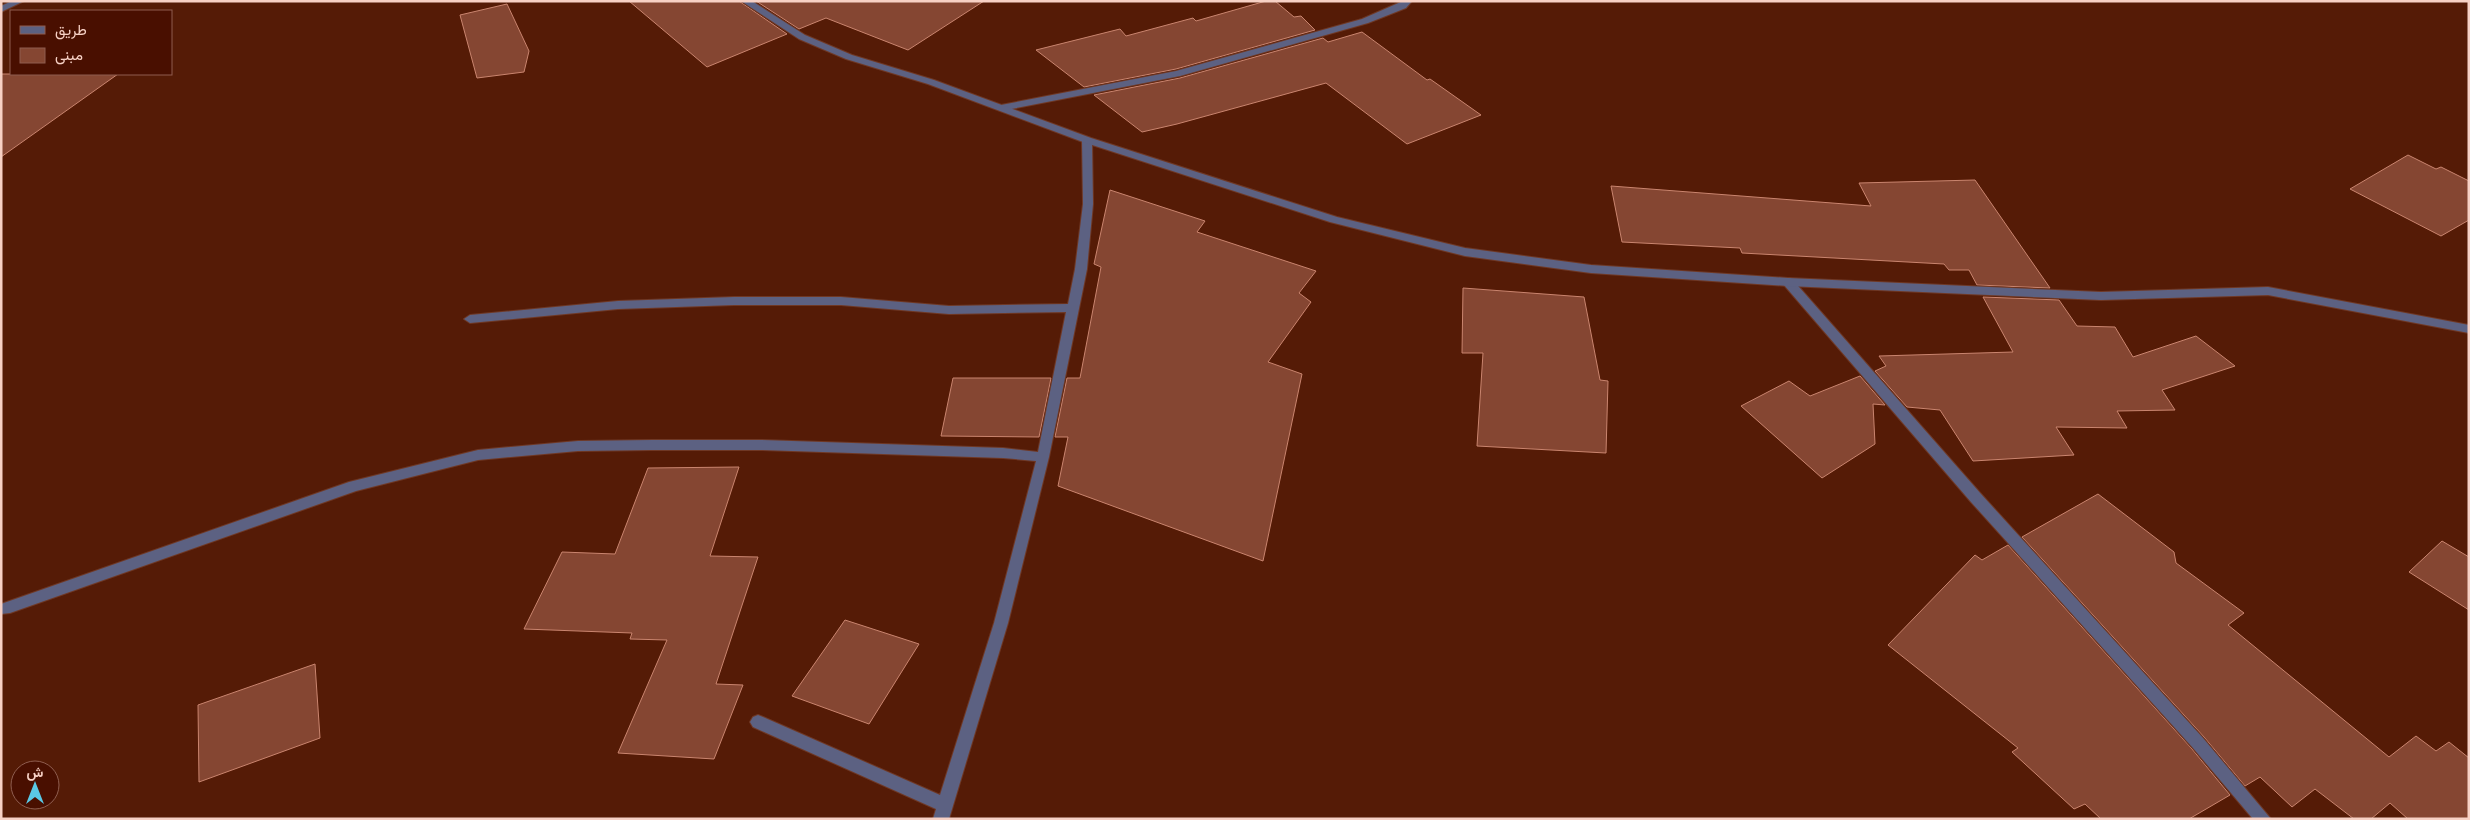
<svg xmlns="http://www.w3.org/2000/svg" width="2470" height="820" viewBox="0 0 2470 820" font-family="'Nunito Sans',Vazirmatn,sans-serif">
<rect width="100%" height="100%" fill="#551b06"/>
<g fill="#854632" stroke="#ca856f">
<path d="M629 1H739L787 34 707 67Z"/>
<path d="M756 1H984L908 50 826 18 799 29Z"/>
<path d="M1266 1H1275L1294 17 1301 16 1315 30 1176 69 1084 87 1036 50 1120 29 1126 36 1193 18 1196 21Z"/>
<path d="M507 4 529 51 524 72 477 78 460 15Z"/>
<path d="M1362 32 1427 80 1430 79 1481 115 1407 144 1326 83 1177 124 1142 132 1094 95 1180 78 1323 38 1328 42Z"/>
<path d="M1 74H118L1 157Z"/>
<path d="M2408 155 2436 169 2441 167 2469 181V220L2441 236 2350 189Z"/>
<path d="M1975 180 2050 288 1977 285 1969 270H1949L1944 264 1742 253 1740 248 1622 242 1611 186 1871 206 1859 183Z"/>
<path d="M1110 190 1205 221 1197 232 1316 271 1299 293 1311 302 1268 362 1302 374 1263 561 1058 486 1068 437H1055L1067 378H1080L1101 267 1094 264Z"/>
<path d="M1463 288 1584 297 1600 380 1608 381 1606 453 1477 446 1483 353H1462Z"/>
<path d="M1983 297 2059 300 2077 326 2115 327 2133 357 2196 336 2235 366 2162 390 2175 410 2117 411 2127 428 2056 427 2074 455 1973 461 1940 410 1907 407 1875 371 1886 366 1879 356 2013 352Z"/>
<path d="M1860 376 1885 405 1873 404 1875 444 1822 478 1741 406 1789 381 1810 396Z"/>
<path d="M953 378H1051L1039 437 941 436Z"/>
<path d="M739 467 710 556 758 557 716 684 743 685 714 759 618 753 667 640 630 639 632 633 524 629 562 552 615 554 648 468Z"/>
<path d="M2098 494 2174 552 2176 563 2244 613 2228 625 2389 757 2416 736 2436 751 2449 742 2469 758V819H2408L2390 803 2371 819H2354L2315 789 2292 807 2260 777 2245 786 2204 737 2022 537Z"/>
<path d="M2442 541 2469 557V610L2409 572Z"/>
<path d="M2008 545 2192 749 2230 795 2189 819H2101L2085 804 2074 809 2012 752 2018 748 1888 645 1975 555 1982 560Z"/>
<path d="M845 620 919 644 869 724 792 696Z"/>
<path d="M315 664 320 738 199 782 198 705Z"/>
</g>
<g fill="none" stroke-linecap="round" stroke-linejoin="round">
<g stroke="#6f3825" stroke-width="2">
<g id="minor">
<path d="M12 1H24L1 12V6Z"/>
<path d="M1403 1H1412L1406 8 1368 23 1180 76 1001 111 996 108 1001 105 1176 71 1362 19Z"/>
<path d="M1087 137 1092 140 1093 204 1087 269 1049 457 1008 623 949 819H933L936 809 753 727 750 722 753 717 758 715 763 717 940 795 994 623 1036 461 1003 458 761 450H651L578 451 478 460 356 491 10 613 1 614V604L349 482 478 450 578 441 651 440H761L1003 448 1038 452 1066 312 949 314 841 305H734L618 309 470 323 464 319 470 315 618 301 734 297H841L949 306 1068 304 1075 269 1083 204 1082 140Z"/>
<path d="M1788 278 1792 279 1981 494 2203 738 2271 819H2253L2193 748 1971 502 1784 285 1782 282Z"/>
</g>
</g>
<g stroke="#6f3825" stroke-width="2">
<path id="tertiary" d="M741 1H752L805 35 852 55 934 80 1091 138 1337 217 1465 248 1591 265 1788 278 2101 292 2268 287 2469 325V333L2268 295 2101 300 1788 286 1591 273 1465 256 1330 222 1083 142 928 84 846 59 799 39Z"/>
</g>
<use href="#minor" fill="#5c6182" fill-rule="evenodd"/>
<use href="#tertiary" fill="#5c6182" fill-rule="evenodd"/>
</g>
<rect width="2470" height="820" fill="none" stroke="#f7d1c5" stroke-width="5"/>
<rect x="10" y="10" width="162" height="65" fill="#490f00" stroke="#8f5d4f"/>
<rect x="20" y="26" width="25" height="8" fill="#5c6182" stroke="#8f5d4f"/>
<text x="55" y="35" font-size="15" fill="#f7d1c5">طريق</text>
<rect x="20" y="48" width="25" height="15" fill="#854632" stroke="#8f5d4f"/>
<text x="55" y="60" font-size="15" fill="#f7d1c5">مبنى</text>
<g transform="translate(35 785)"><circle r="24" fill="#490f00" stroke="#8f5d4f"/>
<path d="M0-4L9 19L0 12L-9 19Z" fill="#5ac8e5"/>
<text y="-8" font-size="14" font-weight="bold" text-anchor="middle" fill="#f7d1c5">ش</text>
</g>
</svg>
